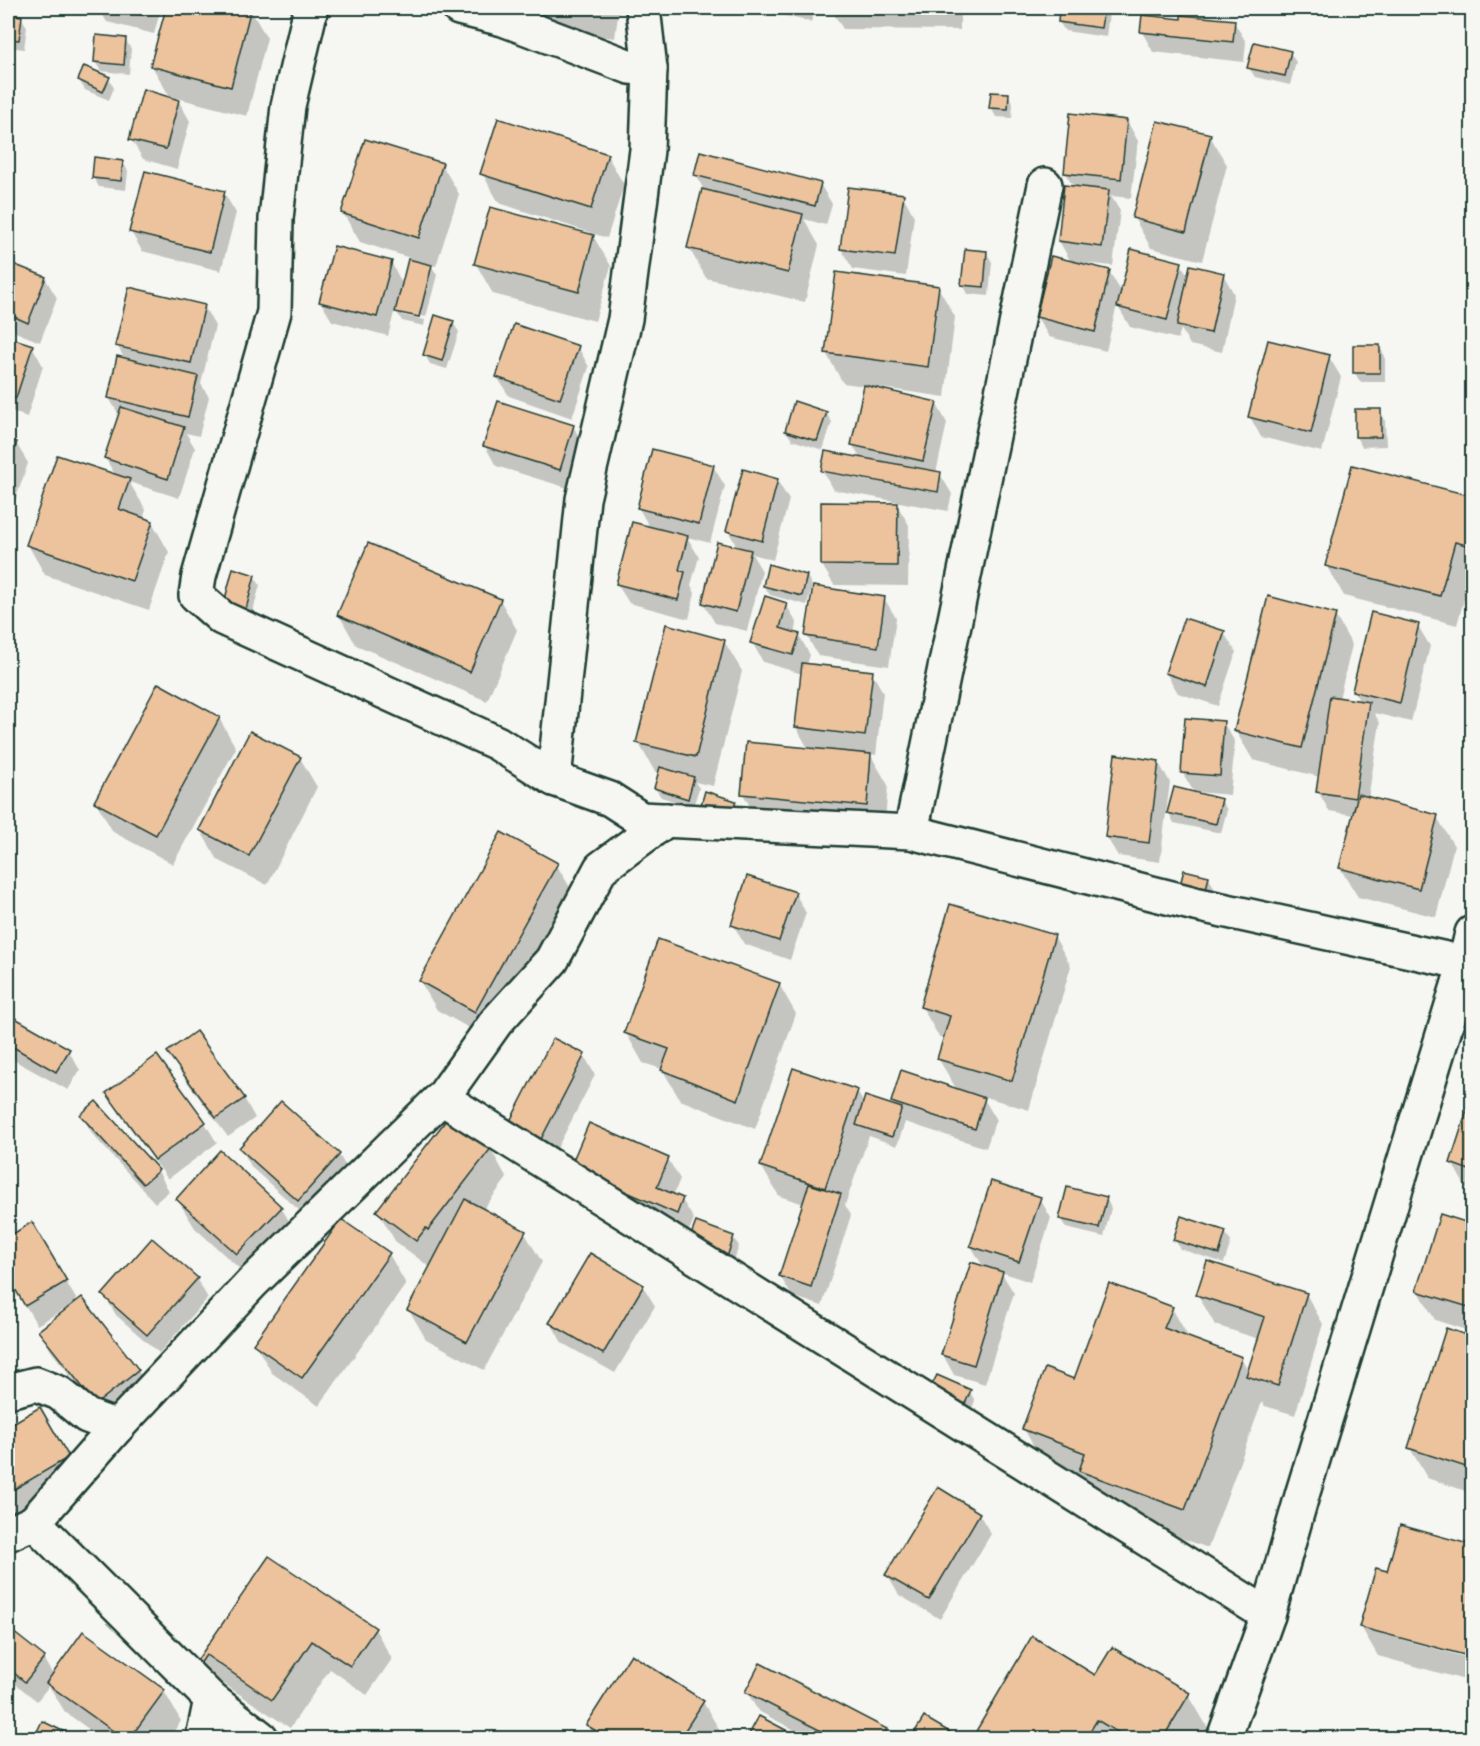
<svg xmlns="http://www.w3.org/2000/svg" width="1480" height="1746" viewBox="0 0 1480 1746" font-family="'Architects Daughter',sans-serif">
<rect width="100%" height="100%" fill="#f6f6f2"/>
<filter id="ink" filterUnits="userSpaceOnUse"><feTurbulence type="fractalNoise" baseFrequency=".0167" numOctaves="2"/><feDisplacementMap in="SourceGraphic" scale="12" xChannelSelector="R" yChannelSelector="G"/><feConvolveMatrix kernelMatrix="1 2 1 2 8 2 1 2 1" color-interpolation-filters="sRGB"/></filter>
<g filter="url(#ink)">
<g fill="#0003">
<path d="M65 8H93L90 16Z"/>
<path d="M98 8H161L154 34 107 22Z"/>
<path d="M168 8 250 9 267 38 247 116 177 98 190 121 177 169 143 159 131 139 171 99 152 66Z"/>
<path d="M542 8H579L605 11 606 8H601H619L615 38 555 30Z"/>
<path d="M752 8H815L811 22Z"/>
<path d="M830 8H960V30L843 29Z"/>
<path d="M1061 8H1105L1109 13 1106 37 1065 31 1059 22Z"/>
<path d="M8 16 21 17 27 27 24 49 8 47Z"/>
<path d="M1182 21 1234 22 1246 42 1244 62 1153 52 1142 32Z"/>
<path d="M125 39 131 49 129 74 101 71 95 62Z"/>
<path d="M1290 53 1296 62 1290 85 1255 77 1249 68Z"/>
<path d="M109 79 114 88 109 100 85 90 79 80Z"/>
<path d="M1008 94 1013 104 1012 118 996 117 991 108Z"/>
<path d="M1127 121 1138 141 1131 198 1111 196 1120 211 1113 266 1084 263V265L1109 271 1122 293 1181 264 1189 277 1223 274 1234 294 1222 352 1190 345 1181 329 1178 339 1130 327 1117 305 1106 351 1049 337 1037 317 1071 262 1059 241 1066 187 1074 188 1065 173Z"/>
<path d="M1210 136 1227 165 1202 261 1151 248 1134 218Z"/>
<path d="M607 155 624 185 607 238 499 203 482 173Z"/>
<path d="M123 162 128 171 126 190 99 187 93 177Z"/>
<path d="M442 165 459 194 436 266 431 265 437 275 426 317 402 312V315L425 320 424 326 402 321 395 309 388 336 332 321 320 301 391 262 403 285 410 258 360 242 343 213Z"/>
<path d="M696 175 820 184 832 204 826 225 804 219 819 245 805 302 706 278 689 248 705 192Z"/>
<path d="M224 193 236 213 221 271 142 251 131 232Z"/>
<path d="M903 196 914 216 906 276 853 269 841 249Z"/>
<path d="M593 236 611 266 595 321 493 294 476 264Z"/>
<path d="M986 252 992 262 989 296 968 294 963 284Z"/>
<path d="M8 264 45 278 57 298 40 342 8 329Z"/>
<path d="M938 287 955 317 945 397 875 387 874 389 936 403 947 423 936 473 940 474 952 494 948 511 834 490 822 470 861 459 852 444 865 386 843 383 826 353Z"/>
<path d="M204 306 215 326 201 384 209 397 199 436 186 433 195 448 179 498 129 482 146 510 143 519 152 522 169 552 149 610 45 575 28 545 116 476 105 458 119 415 109 398 125 360 117 345Z"/>
<path d="M453 323 459 332 447 369 430 364 425 355Z"/>
<path d="M8 339 32 346 43 366 27 417 8 410Z"/>
<path d="M1379 346 1385 356V382H1360L1355 373Z"/>
<path d="M578 347 589 367 572 418 509 396 497 377Z"/>
<path d="M1329 357 1341 377 1322 452 1261 437 1250 417Z"/>
<path d="M1380 410 1385 420 1386 446 1362 447 1356 437Z"/>
<path d="M826 413 832 422 823 450 792 440 786 431Z"/>
<path d="M573 426 584 446 571 489 496 466 485 446Z"/>
<path d="M8 440 16 443 28 463 10 516H8Z"/>
<path d="M713 466 725 486 710 543 687 537 699 557 691 585 695 593 689 619 629 603 617 584 650 528 638 507Z"/>
<path d="M1353 466 1472 498V571L1457 625 1344 596 1327 566Z"/>
<path d="M777 480 789 500 773 560 752 554 762 571 747 631 715 623 703 603 738 548 728 531Z"/>
<path d="M897 505 909 525 908 586 834 585 822 565Z"/>
<path d="M254 576 260 585 251 618 231 612Z"/>
<path d="M807 576 812 586 807 605 770 595 764 586Z"/>
<path d="M884 598 896 618 889 666 818 656 807 636Z"/>
<path d="M500 600 517 630 487 701 356 645 339 615Z"/>
<path d="M786 604 797 624 795 634 799 635 810 655 807 665 872 673 883 692 876 755 870 754 888 785 884 835 760 824 743 794 809 750 796 727 802 674 763 662 752 642Z"/>
<path d="M1335 615 1352 645 1339 699 1360 702 1353 690 1418 626 1430 646 1411 722 1374 713 1380 723 1368 799 1437 817 1454 846 1436 917 1358 897 1340 868 1354 815 1329 811 1318 791 1320 777 1253 760 1235 730Z"/>
<path d="M1224 633 1236 652 1218 706 1178 693 1166 673Z"/>
<path d="M724 641 742 671 713 786 695 782 699 788 693 807 661 797 655 788 660 773 655 772 638 742Z"/>
<path d="M219 718 236 748 173 864 113 832 96 802Z"/>
<path d="M1223 722 1235 742 1230 795 1197 792V794L1221 800 1227 810 1221 833 1174 823 1169 813 1195 794 1182 772Z"/>
<path d="M300 758 317 787 267 885 218 860 200 830Z"/>
<path d="M1158 762 1170 782 1160 862 1118 856 1106 836Z"/>
<path d="M556 864 574 894 492 1041 437 1010 420 981Z"/>
<path d="M1208 877 1214 887 1208 912 1185 905Z"/>
<path d="M795 893 806 913 790 960 744 944 733 924Z"/>
<path d="M1054 936 1071 966 1029 1110 982 1096 996 1119 986 1148 905 1122 897 1146 869 1136 845 1205 851 1215 822 1306 792 1296 780 1276 804 1204 779 1196 761 1166 857 1091 864 1104 896 1108 893 1102 957 1090 938 1058 944 1038 939 1037 922 1007Z"/>
<path d="M779 984 796 1014 755 1129 680 1100 662 1069 643 1063 626 1033Z"/>
<path d="M8 1015 68 1050 80 1070 68 1090 8 1057Z"/>
<path d="M169 1053 244 1098 255 1118 228 1137 180 1072Z"/>
<path d="M584 1055 595 1075 550 1162 521 1146Z"/>
<path d="M157 1057 205 1123 217 1143 168 1179 119 1113 108 1093Z"/>
<path d="M1472 1100V1194L1469 1193 1452 1163Z"/>
<path d="M281 1103 339 1155 351 1175 310 1220 252 1168 241 1148Z"/>
<path d="M82 1116 158 1171 169 1191 155 1203 93 1135Z"/>
<path d="M490 1148 507 1178 483 1210 524 1232 542 1262 484 1370 426 1339 409 1310 431 1268 395 1241 378 1211Z"/>
<path d="M668 1159 680 1179 673 1196 682 1200 694 1219 688 1233 583 1187Z"/>
<path d="M1106 1198 1111 1208 1104 1237 1066 1228 1060 1218Z"/>
<path d="M177 1199 281 1207 298 1237 255 1283 195 1228Z"/>
<path d="M1040 1199 1051 1218 1030 1282 1001 1272 1014 1293 985 1384 954 1375 943 1355 984 1268 971 1246Z"/>
<path d="M1441 1216 1472 1225V1332L1435 1320 1418 1290Z"/>
<path d="M31 1224 78 1302 81 1299 138 1371 150 1391 108 1423 51 1351 40 1331 69 1309 68 1307 37 1325 8 1276V1238Z"/>
<path d="M697 1224 733 1237 739 1246 732 1266Z"/>
<path d="M1225 1232 1231 1242 1224 1263 1180 1249 1175 1240Z"/>
<path d="M389 1254 406 1284 319 1406 272 1373 255 1344Z"/>
<path d="M196 1278 208 1298 159 1353 116 1315 104 1295Z"/>
<path d="M643 1286 655 1306 615 1373 562 1343 551 1323Z"/>
<path d="M1306 1294 1323 1324 1295 1415 1265 1406 1262 1402 1208 1548 1103 1509 1046 1468 1024 1429 1074 1381 1172 1308 1190 1340 1241 1359 1249 1372 1259 1339 1215 1325 1198 1295Z"/>
<path d="M1447 1330 1472 1338V1493L1427 1478 1410 1448Z"/>
<path d="M970 1392 975 1401 965 1424 932 1409Z"/>
<path d="M39 1409 85 1488 8 1532V1428Z"/>
<path d="M979 1514 991 1534 940 1619 899 1595 887 1575Z"/>
<path d="M1401 1527 1472 1546V1656L1382 1631V1634L1472 1659V1682L1378 1656 1361 1627 1388 1573Z"/>
<path d="M269 1558 375 1629 392 1659 367 1695 330 1669 290 1728 224 1684 217 1693 198 1662Z"/>
<path d="M8 1630 43 1658 53 1675 83 1633 164 1691 181 1721 169 1738H101L65 1712 49 1686 37 1701 8 1678Z"/>
<path d="M1032 1638 1096 1677 1188 1694 1211 1733 1207 1738H974Z"/>
<path d="M747 1692 886 1730 891 1738H810L758 1711Z"/>
<path d="M703 1702 720 1731 715 1738H596L588 1725Z"/>
<path d="M759 1718 798 1738H749Z"/>
<path d="M925 1719 957 1738H913Z"/>
<path d="M43 1723 74 1738H35Z"/>
</g>
<g fill="#edc39d" stroke="#1f3d34" stroke-width="1.5">
<path d="M115 8H145L143 15Z"/>
<path d="M166 8H251L231 87 150 66Z"/>
<path d="M1059 8H1104L1101 28 1058 22Z"/>
<path d="M8 14 22 16 19 40 8 39Z"/>
<path d="M1142 15 1181 19V15L1235 20 1233 42 1140 32Z"/>
<path d="M96 35 126 38 124 65 94 62Z"/>
<path d="M1254 42 1291 51 1285 76 1247 68Z"/>
<path d="M84 66 110 77 103 92 78 80Z"/>
<path d="M143 89 179 100 166 149 129 140Z"/>
<path d="M991 92 1009 93 1008 109 989 108Z"/>
<path d="M1070 113 1127 120 1121 179 1064 173Z"/>
<path d="M498 118 608 154 591 209 480 174Z"/>
<path d="M1157 121 1211 134 1186 232 1132 218Z"/>
<path d="M365 139 443 163 419 238 341 213Z"/>
<path d="M700 151 821 183 815 206 694 175Z"/>
<path d="M94 157 123 161 121 181 92 178Z"/>
<path d="M145 171 225 191 210 252 129 232Z"/>
<path d="M1064 185 1109 190 1102 247 1058 241Z"/>
<path d="M848 187 904 194 895 256 840 249Z"/>
<path d="M702 189 803 214 788 273 687 248Z"/>
<path d="M490 207 594 235 579 292 474 264Z"/>
<path d="M334 246 392 261 377 317 319 302Z"/>
<path d="M965 249 987 251 984 287 961 285Z"/>
<path d="M1131 249 1182 262 1167 320 1117 307Z"/>
<path d="M1051 256 1110 270 1095 332 1036 317Z"/>
<path d="M408 259 432 265 419 317 395 312Z"/>
<path d="M8 262 46 277 28 323 8 314Z"/>
<path d="M1190 265 1224 273 1211 333 1177 326Z"/>
<path d="M836 272 939 286 928 367 825 353Z"/>
<path d="M129 287 205 305 191 363 115 346Z"/>
<path d="M435 315 454 321 442 361 423 355Z"/>
<path d="M514 324 579 346 560 399 496 377Z"/>
<path d="M8 337 33 345 16 398 8 395Z"/>
<path d="M1268 340 1330 355 1311 433 1248 417Z"/>
<rect x="1353" y="345" width="27" height="28"/>
<path d="M117 356 198 376 188 417 108 398Z"/>
<path d="M864 385 937 402 923 461 851 445Z"/>
<path d="M498 401 574 425 560 470 483 446Z"/>
<path d="M794 401 827 412 817 441 785 431Z"/>
<path d="M121 407 184 427 168 479 104 458Z"/>
<rect x="1355" y="409" width="26" height="28"/>
<path d="M8 439 17 442 8 472Z"/>
<path d="M652 449 714 465 699 524 637 508Z"/>
<path d="M825 451 941 472 938 492 821 471Z"/>
<path d="M57 455 130 479 119 509 153 521 132 581 26 545Z"/>
<path d="M1352 465 1472 496V537L1470 546 1455 542 1440 596 1325 566Z"/>
<path d="M743 469 778 479 762 541 726 531Z"/>
<path d="M821 502 898 503 897 566 821 565Z"/>
<path d="M632 522 688 536 679 570 685 572 678 600 616 584Z"/>
<path d="M717 542 751 550 736 612 702 603Z"/>
<path d="M368 543 501 599 470 672 337 615Z"/>
<path d="M768 564 807 575 802 596 763 586Z"/>
<path d="M233 568 255 575 246 609 224 603Z"/>
<path d="M813 586 885 597 878 647 805 636Z"/>
<path d="M765 596 787 603 780 628 800 634 793 655 750 643Z"/>
<path d="M1268 596 1336 614 1302 748 1234 731Z"/>
<path d="M1371 612 1419 624 1400 703 1352 691Z"/>
<path d="M1184 618 1225 631 1207 687 1165 673Z"/>
<path d="M666 624 725 640 696 757 636 743Z"/>
<path d="M802 663 873 671 865 736 795 727Z"/>
<path d="M158 683 220 717 156 835 94 802Z"/>
<path d="M1330 696 1369 702 1355 798 1316 792Z"/>
<path d="M1185 718 1224 721 1220 776 1181 773Z"/>
<path d="M250 731 301 757 249 856 199 830Z"/>
<path d="M746 742 871 754 867 806 741 794Z"/>
<path d="M1115 754 1159 761 1149 843 1105 837Z"/>
<path d="M660 767 694 777 688 799 654 788Z"/>
<path d="M1174 787 1222 799 1216 824 1167 813Z"/>
<path d="M705 791 736 801 730 822 699 812Z"/>
<path d="M1358 794 1438 815 1419 889 1339 868Z"/>
<path d="M501 832 558 863 475 1012 419 981Z"/>
<path d="M1184 870 1209 876 1203 903 1177 896Z"/>
<path d="M747 876 796 892 779 941 731 925Z"/>
<path d="M950 904 1055 935 1012 1081 937 1059 950 1016 920 1007Z"/>
<path d="M658 939 780 983 738 1100 661 1070 669 1049 624 1033Z"/>
<path d="M8 1014 70 1049 56 1072 8 1044Z"/>
<path d="M196 1031 245 1098 216 1118 167 1052Z"/>
<path d="M553 1038 585 1054 539 1143 507 1127Z"/>
<path d="M157 1055 206 1122 155 1160 106 1093Z"/>
<path d="M793 1068 858 1090 825 1188 760 1166Z"/>
<path d="M901 1070 985 1098 975 1129 891 1102Z"/>
<path d="M1472 1095V1171L1450 1163Z"/>
<path d="M865 1096 902 1108 892 1137 856 1125Z"/>
<path d="M96 1101 159 1170 143 1184 80 1115Z"/>
<path d="M281 1101 340 1154 298 1201 239 1148Z"/>
<path d="M450 1115 492 1147 428 1230 426 1228 416 1241 376 1211Z"/>
<path d="M589 1123 669 1158 657 1187 683 1198 677 1214 570 1167Z"/>
<path d="M220 1150 282 1207 237 1254 176 1199Z"/>
<path d="M991 1181 1041 1197 1019 1262 970 1246Z"/>
<path d="M809 1184 841 1194 811 1287 779 1276Z"/>
<path d="M1067 1187 1107 1197 1099 1228 1059 1219Z"/>
<path d="M465 1199 526 1231 467 1342 407 1310Z"/>
<path d="M1440 1214 1472 1224V1308L1416 1291Z"/>
<path d="M1181 1216 1226 1231 1219 1254 1173 1240Z"/>
<path d="M341 1219 390 1253 302 1378 253 1344Z"/>
<path d="M32 1222 67 1281 25 1306 8 1277V1237Z"/>
<path d="M696 1222 734 1236 727 1257 688 1243Z"/>
<path d="M152 1238 198 1278 147 1335 102 1295Z"/>
<path d="M590 1253 644 1285 603 1354 549 1323Z"/>
<path d="M1207 1261 1307 1293 1278 1386 1246 1376 1265 1317 1196 1295Z"/>
<path d="M971 1262 1003 1272 974 1365 941 1355Z"/>
<path d="M1109 1283 1173 1307 1164 1328 1242 1357 1185 1510 1079 1471 1085 1453 1022 1429 1045 1368 1074 1379Z"/>
<path d="M82 1297 139 1370 96 1404 38 1331Z"/>
<path d="M1446 1328 1472 1337V1469L1408 1448Z"/>
<path d="M937 1375 971 1390 960 1415 925 1399Z"/>
<path d="M40 1407 69 1457 8 1493V1426Z"/>
<path d="M938 1487 980 1513 929 1600 885 1575Z"/>
<path d="M1400 1525 1472 1545V1657L1359 1627 1376 1568 1387 1571Z"/>
<path d="M269 1556 376 1628 350 1666 312 1641 272 1700 206 1655 200 1664 196 1662Z"/>
<path d="M8 1628 45 1657 25 1682 8 1668Z"/>
<path d="M83 1631 165 1690 130 1738H123L46 1683Z"/>
<path d="M1032 1636 1095 1675 1112 1647 1190 1693 1163 1738H1127L1097 1720 1086 1738H972Z"/>
<path d="M631 1654 704 1701 680 1738H608L586 1725Z"/>
<path d="M760 1663 887 1729 882 1738H835L745 1692Z"/>
<path d="M759 1716 801 1738H747Z"/>
<path d="M924 1717 960 1738H911Z"/>
<path d="M42 1721 77 1738H34Z"/>
</g>
<g fill="none" stroke-linecap="round" stroke-linejoin="round">
<g stroke="#1f3d34" stroke-width="38">
<g id="street">
<path d="M311 8 288 106 276 219 274 312 199 576 196 595 222 618 497 743 554 779 610 799 641 819 911 832 1195 904 1465 963"/>
<path d="M459 8 503 19 630 67 650 69"/>
<path d="M554 779 583 499 625 319 647 150 650 69 643 8"/>
<path d="M911 832 1045 185"/>
<path d="M442 1098 1268 1615"/>
<path d="M8 1391 36 1384 59 1393 87 1416 117 1427"/>
<path d="M34 1522 211 1699 261 1738"/>
<path d="M8 1534 34 1522 117 1427 252 1283 437 1102 442 1098 496 1022 552 960 601 868 666 820"/>
<path d="M203 1738 211 1699"/>
<path d="M1224 1738 1268 1615 1303 1492 1465 963 1472 933"/>
</g>
</g>
<use href="#street" stroke="#f6f6f2" stroke-width="33"/>
</g>
</g>
<rect width="1480" height="1746" fill="none" stroke="#f6f6f2" stroke-width="30"/>
<rect x="15" y="15" width="1450" height="1716" fill="none" stroke="#1f3d34" stroke-width="2" filter="url(#ink)"/>
</svg>
